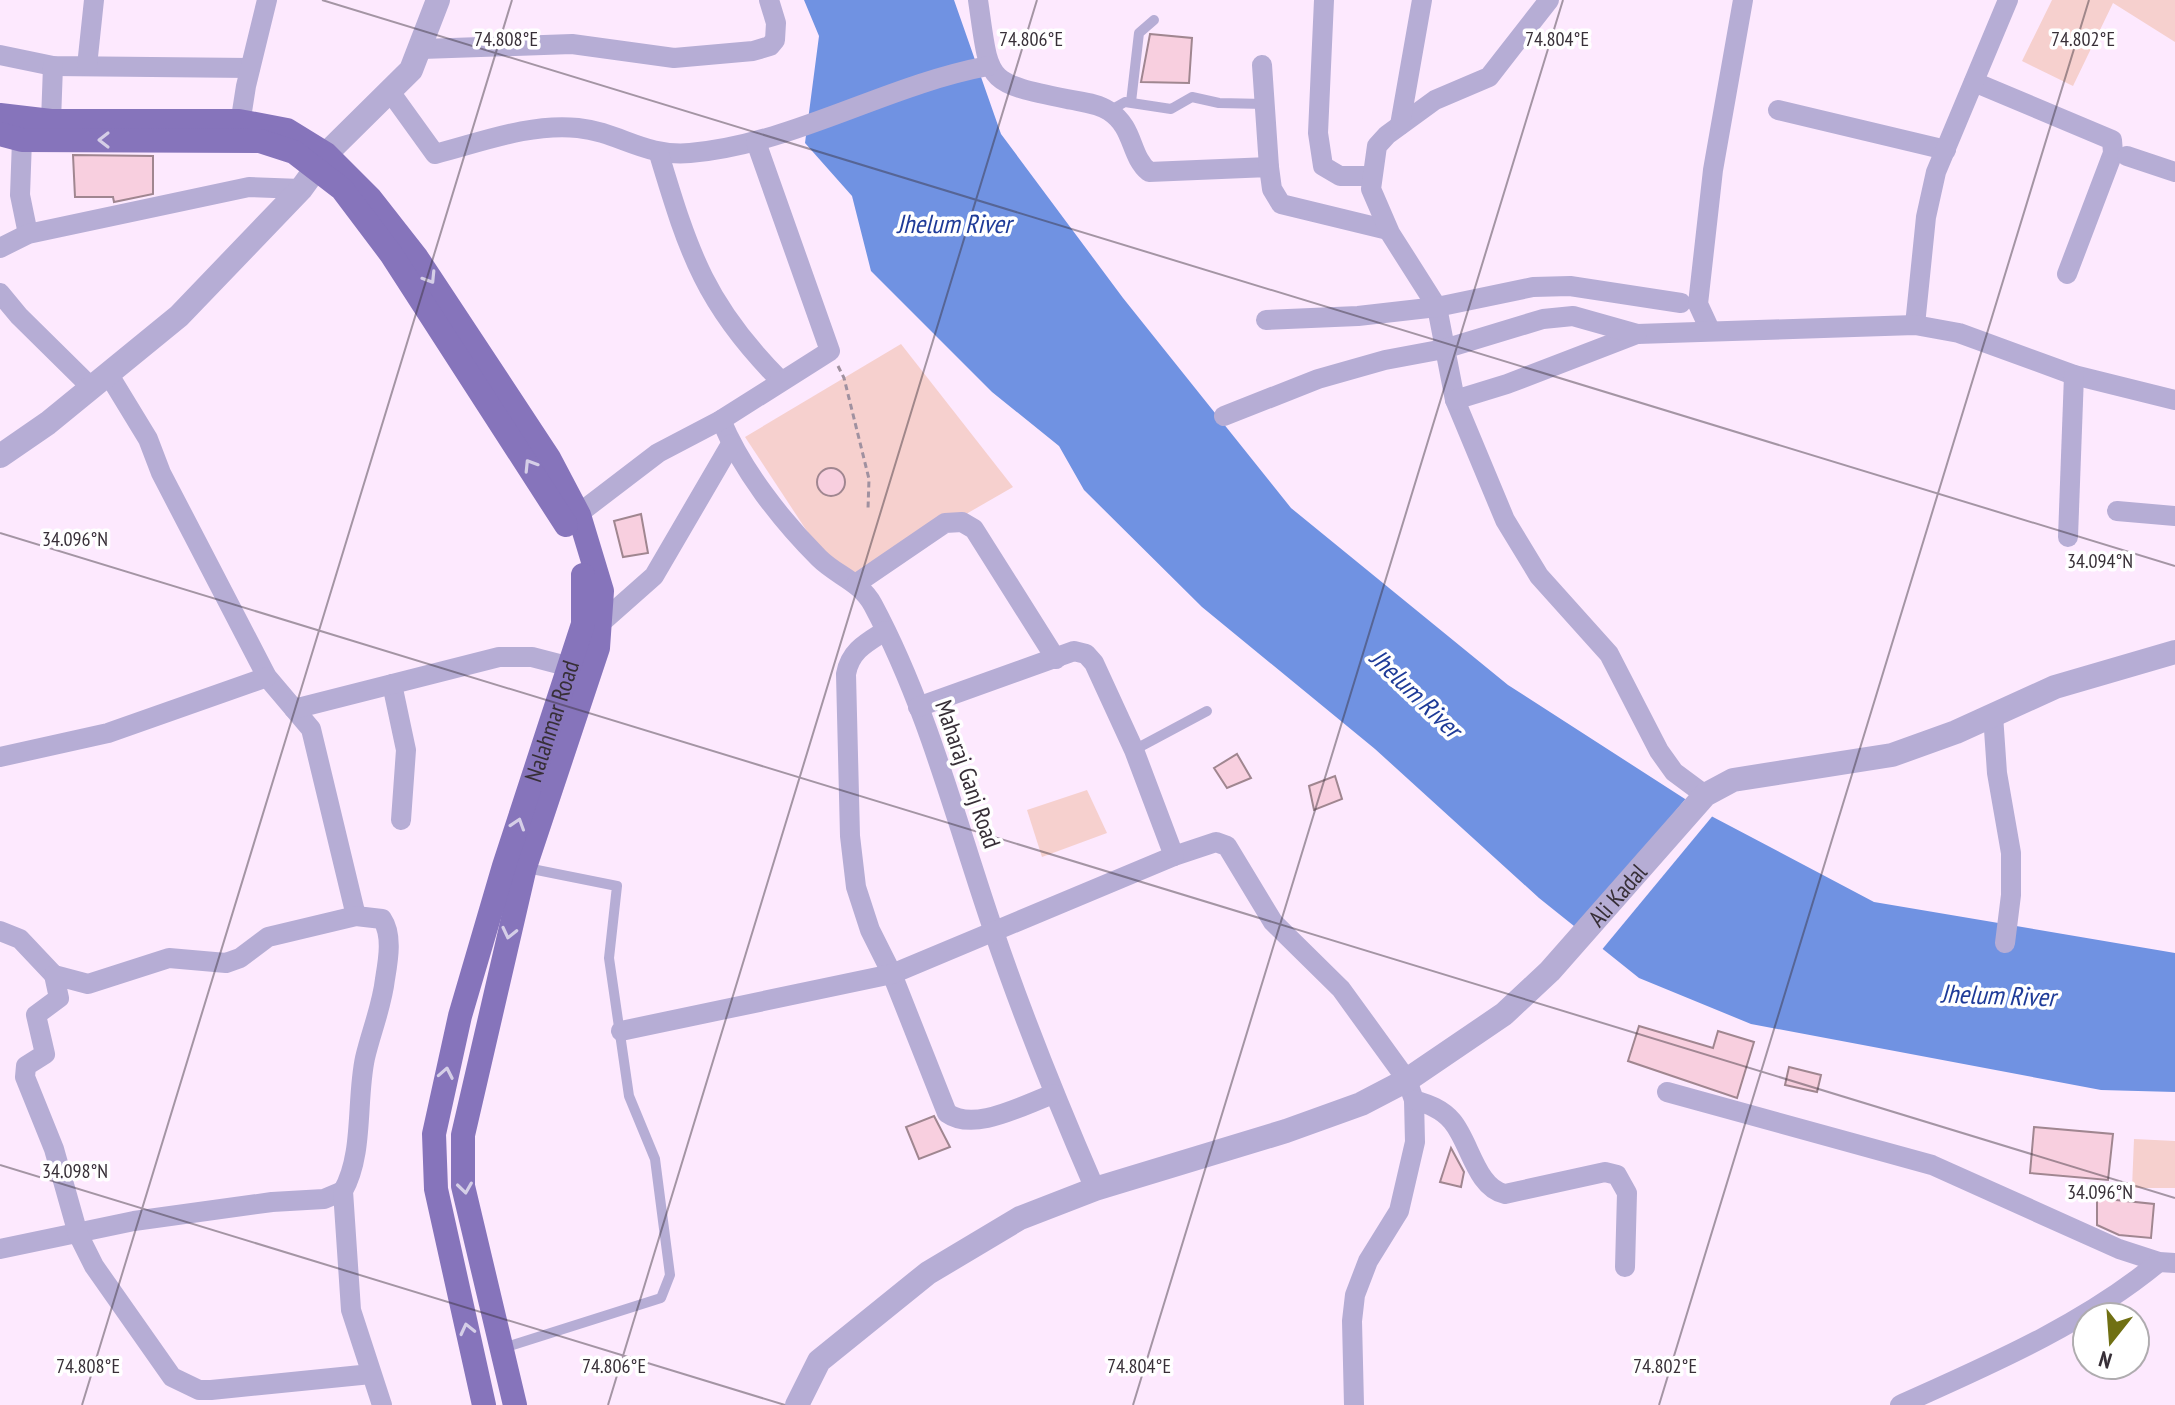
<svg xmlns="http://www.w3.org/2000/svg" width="2175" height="1405" viewBox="0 0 2175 1405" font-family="'PT Sans Narrow',sans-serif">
<rect width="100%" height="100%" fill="#fde9fe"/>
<g fill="#f6d0ce">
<path d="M2052 0H2175V42L2113 3 2073 86 2022 61Z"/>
<path d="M901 344 1013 487 855 578 824 557 745 437Z"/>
<path d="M1087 790 1107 833 1042 857 1027 810Z"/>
<path d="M2134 1139 2175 1141V1188H2132Z"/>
</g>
<path fill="#7092e2" d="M804 0H954L1001 134 1123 298 1291 508 1508 685 1713 817 1874 902 2175 953V1092L2101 1090 1751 1024 1639 978 1539 898 1375 749 1202 607 1084 490 1059 446 992 392 871 271 852 196 805 143 819 36Z"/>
<path fill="#fde9fe" d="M1688 796 1715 813 1600 952 1575 933Z"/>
<g fill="#f8cfdf" stroke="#a08690" stroke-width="2">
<path d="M1150 34 1192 38 1189 83 1141 82Z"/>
<path d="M73 155 153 156V194L114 202 113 197H75Z"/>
<circle cx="831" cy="482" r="14"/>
<path d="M641 514 648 553 623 557 614 521Z"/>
<path d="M1237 754 1251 778 1227 788 1214 768Z"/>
<path d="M1335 776 1342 799 1314 810 1309 786Z"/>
<path d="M1639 1026 1713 1048 1718 1031 1754 1042 1737 1098 1628 1061Z"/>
<path d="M1789 1067 1821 1075 1817 1092 1785 1085Z"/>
<path d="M934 1116 950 1147 919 1159 906 1127Z"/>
<path d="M2034 1127 2113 1134 2108 1180 2030 1173Z"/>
<path d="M1451 1148 1464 1172 1461 1187 1440 1182Z"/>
<path d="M2097 1198 2154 1204 2151 1238 2119 1235 2097 1225Z"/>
</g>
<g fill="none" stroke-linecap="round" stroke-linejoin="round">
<path stroke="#a091a0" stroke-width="3" stroke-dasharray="6 4" stroke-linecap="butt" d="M838 366 844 378 869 479 868 509"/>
<g stroke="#b6add5" stroke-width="10">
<path d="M1131 102 1139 33 1154 20"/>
<path d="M1109 111 1125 102 1171 109 1192 97 1219 103 1265 104"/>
<path d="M1134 750 1207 711"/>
<path d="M503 1348 661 1298 670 1275 655 1159 629 1096 609 958 617 886 527 868"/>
</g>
<g stroke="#b6add5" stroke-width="20">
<path d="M978 0C990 82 983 82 1067 99 1081 102 1097 103 1109 111 1135 128 1129 155 1149 172L1269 167 1272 189 1281 204 1388 230"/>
<path d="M1324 0 1318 133 1323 166 1340 176H1371"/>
<path d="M1549 0 1489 77 1435 100 1387 135 1377 146 1371 189 1390 233 1437 307 1455 400 1505 520 1539 576 1609 654 1659 751 1674 772 1705 795"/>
<path d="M422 49 572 44 674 58 753 51 770 46 775 40 776 23 769 0"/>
<path d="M0 55 53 66 250 68"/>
<path d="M1262 65 1269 167"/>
<path d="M87 66 94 0"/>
<path d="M1974 82 2112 140 2113 153 2067 274"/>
<path d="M391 93 435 154C482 142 530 123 578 128 619 132 644 157 690 153 793 144 886 85 988 66"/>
<path d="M1778 110 1946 150"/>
<path d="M51 121 53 66"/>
<path d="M1400 125 1422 0"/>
<path d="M238 137 246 86 267 0"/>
<path d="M22 140 20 195 28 234"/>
<path d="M659 154C689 254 706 306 781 381"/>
<path d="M2127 156 2175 172"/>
<path d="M0 248 28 234 249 187 301 189"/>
<path d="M0 293 19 316 92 388"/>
<path d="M1266 320 1358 316 1437 307 1533 287 1570 286 1681 303"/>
<path d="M1915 325 1926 217 1936 172 2008 0"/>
<path d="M1710 330 1698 304 1713 170 1743 0"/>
<path d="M109 375 148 439 161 473 267 677 311 729 356 916"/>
<path d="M1455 400 1507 384 1637 334 1915 325 1959 333 2074 375 2175 400"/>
<path d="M1224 416 1318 379 1385 360 1444 349 1543 319 1573 316 1637 334"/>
<path d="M721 420C742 470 781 520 819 558 837 576 860 581 873 605 927 706 956 821 993 929 1023 1017 1058 1104 1095 1189"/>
<path d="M2117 511 2175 516"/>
<path d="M569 521 658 453 721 420 830 351 756 142"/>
<path d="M2068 537 2074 375"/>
<path d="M857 583 945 523 962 522 974 529 1056 659"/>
<path d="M602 622 654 576 731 444"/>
<path d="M885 631C866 643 850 651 846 674L850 836 856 887 870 930 892 974 947 1113C975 1133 1024 1104 1054 1094"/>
<path d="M392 684 406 750 401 820"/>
<path d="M294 709 499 657H532L582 670"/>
<path d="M1993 715 1997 773 2011 853V895L2005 943"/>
<path d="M0 757 108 733 267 677"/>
<path d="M1174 856 1216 842 1227 846 1273 922 1341 989 1407 1080 1414 1100 1415 1142 1399 1211 1368 1261 1355 1295 1352 1321 1354 1405"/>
<path d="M0 931 20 939 54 975"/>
<path d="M621 1031 892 974 1174 856 1134 750 1094 663 1086 654 1074 651 918 707"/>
<path d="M1667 1092 1932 1165 2119 1249 2159 1262 2175 1263"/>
<path d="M1414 1100C1428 1104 1442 1109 1452 1121 1470 1142 1476 1188 1505 1194L1605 1172 1617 1175 1627 1193 1625 1267"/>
<path d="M0 1249 134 1221 272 1202 324 1199 343 1191"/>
<path d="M371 1374 211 1390H199L172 1377 94 1266 78 1234 54 1149 25 1077 26 1066 45 1054 36 1015 59 998 54 975 88 984 169 958 226 963 240 958 268 937 356 916 382 919C393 935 388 961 385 979 382 1006 371 1032 365 1058 356 1100 364 1154 343 1191L351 1310 382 1405"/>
<path d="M1900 1405C1989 1365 2083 1325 2159 1262"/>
</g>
<g stroke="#b6add5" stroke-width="24">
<path d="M326 154 411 70 438 0"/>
<path d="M0 456 48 423 179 316 301 189 317 167"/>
<path id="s1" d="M797 1405 819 1361 928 1273 1020 1218 1095 1189 1286 1131 1361 1104 1407 1080 1504 1014 1550 971 1705 795 1733 780 1892 755 1956 732 2055 687 2175 652"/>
</g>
<g stroke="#8674bb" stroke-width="24">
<path d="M0 115 51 121H239L287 130 326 154 370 198 417 258 549 458 579 515 602 591 598 648 525 867 463 1135V1186L515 1405"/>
<path d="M0 134 22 140 260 141 294 152 342 189 391 254 566 525"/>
<path id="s2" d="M484 1405 436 1189 434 1134 460 1016 504 866 583 624V575"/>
</g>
</g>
<defs><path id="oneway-chevron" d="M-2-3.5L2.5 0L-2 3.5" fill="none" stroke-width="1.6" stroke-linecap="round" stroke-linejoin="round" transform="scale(2)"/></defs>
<g stroke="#d5cee7">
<use href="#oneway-chevron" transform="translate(104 140) rotate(180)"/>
<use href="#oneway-chevron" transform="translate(430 278) rotate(58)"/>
<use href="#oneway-chevron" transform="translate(530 465) rotate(-122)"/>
<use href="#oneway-chevron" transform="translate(518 824) rotate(-72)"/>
<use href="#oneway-chevron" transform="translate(509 933) rotate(103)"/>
<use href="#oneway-chevron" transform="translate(446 1073) rotate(-79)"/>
<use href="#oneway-chevron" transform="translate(465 1188) rotate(82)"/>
<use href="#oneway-chevron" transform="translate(467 1329) rotate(-103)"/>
</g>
<path fill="none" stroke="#372f37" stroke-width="2" stroke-opacity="0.45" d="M322 0 2175 566M0 533 2175 1198M0 1165 785 1405M82 1405 512 0M608 1405 1037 0M1133 1405 1563 0M1659 1405 2089 0"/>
<g text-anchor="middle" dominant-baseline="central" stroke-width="7" stroke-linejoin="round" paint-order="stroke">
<g font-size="24" fill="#372f37" stroke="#fff">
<text stroke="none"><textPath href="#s2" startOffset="706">Nalahmar Road</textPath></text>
<text transform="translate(968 774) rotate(71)">Maharaj Ganj Road</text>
<text stroke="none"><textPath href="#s1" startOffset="990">Ali Kadal</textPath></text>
</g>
<g font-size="26" font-style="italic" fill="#1e3b98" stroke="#fff">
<text x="954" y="223">Jhelum River</text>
<text transform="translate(1416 693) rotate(44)">Jhelum River</text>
<text transform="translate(1998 995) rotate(2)">Jhelum River</text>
</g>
</g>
<g font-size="20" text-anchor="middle" fill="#372f37" stroke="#fff" stroke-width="7" stroke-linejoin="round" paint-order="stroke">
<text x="506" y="46">74.808°E</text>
<text x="1031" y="46">74.806°E</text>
<text x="1557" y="46">74.804°E</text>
<text x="2083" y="46">74.802°E</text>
<text x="75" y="546">34.096°N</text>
<text x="2100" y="568">34.094°N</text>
<text x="75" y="1178">34.098°N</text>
<text x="2100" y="1199">34.096°N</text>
<text x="88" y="1373">74.808°E</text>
<text x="614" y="1373">74.806°E</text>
<text x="1139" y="1373">74.804°E</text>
<text x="1665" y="1373">74.802°E</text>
</g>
<g transform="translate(2111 1341) rotate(197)"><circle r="38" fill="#ffffff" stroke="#afacaf" stroke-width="2"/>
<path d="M0-6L14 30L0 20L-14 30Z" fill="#707013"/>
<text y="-12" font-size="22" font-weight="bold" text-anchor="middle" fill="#372f37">N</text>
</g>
</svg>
